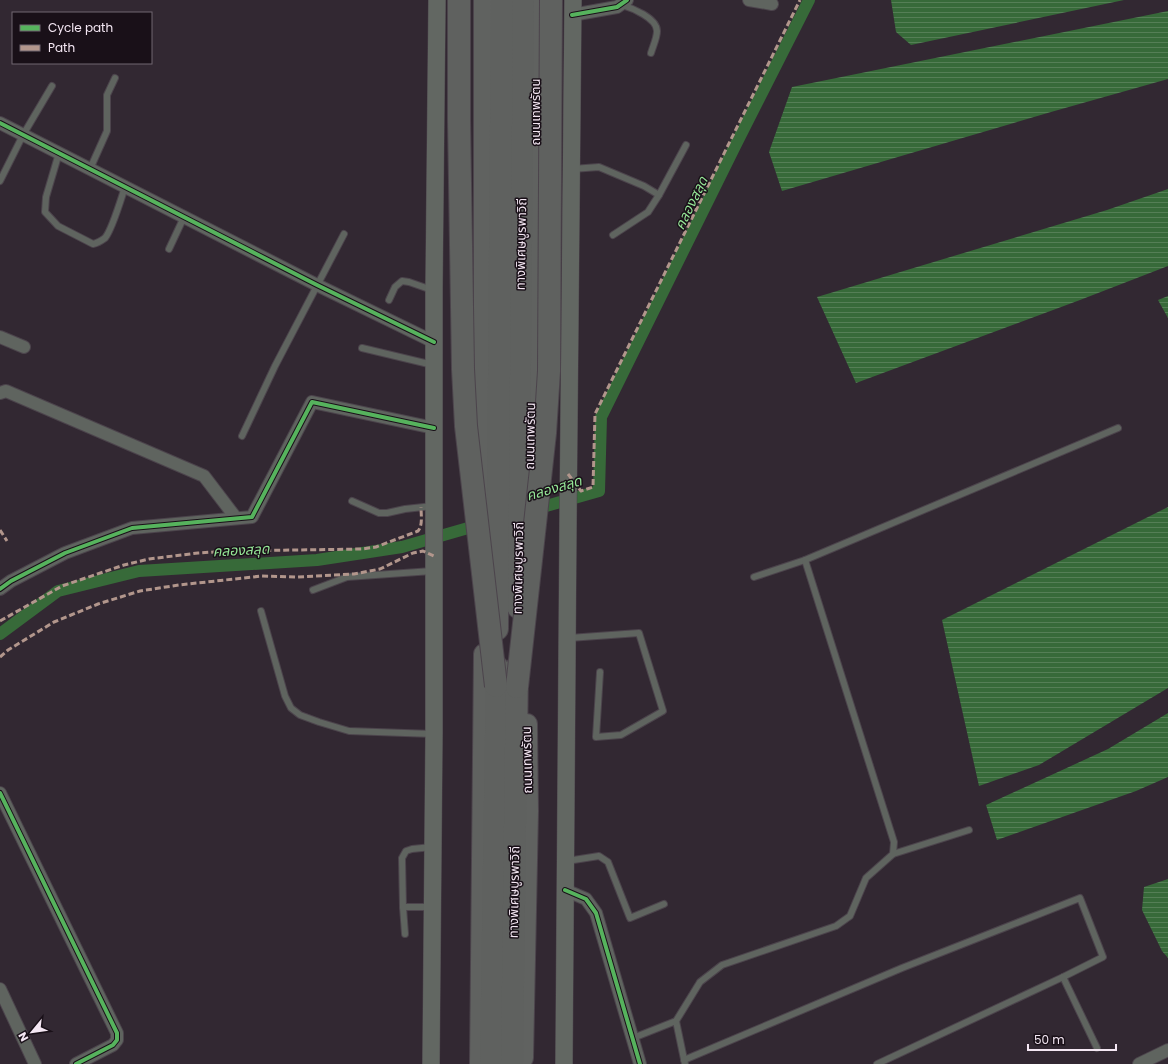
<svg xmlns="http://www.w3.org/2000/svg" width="1168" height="1064" viewBox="0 0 1168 1064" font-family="Poppins,'Noto Sans Thai',sans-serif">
<defs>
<pattern id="water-rules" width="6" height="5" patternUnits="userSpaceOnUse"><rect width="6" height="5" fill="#376a39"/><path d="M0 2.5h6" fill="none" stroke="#557f56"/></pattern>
</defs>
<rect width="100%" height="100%" fill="#322832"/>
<g fill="url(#water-rules)">
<path d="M891 0H1124L911 45 896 32Z"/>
<path d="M1168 11V79L1051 112 782 191 769 152 792 87Z"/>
<path d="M1168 189V266L1080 300 856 383 817 297 1107 210Z"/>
<path d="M1168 296V318L1158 300Z"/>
<path d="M1168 507V688L1039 765 979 786 942 620Z"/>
<path d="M1168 713V777L1136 791 997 840 986 805 1108 749Z"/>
<path d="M1168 879V958L1162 951 1142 910 1144 887Z"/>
</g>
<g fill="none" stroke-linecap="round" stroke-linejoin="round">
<g stroke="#376a39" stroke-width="12">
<path d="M532 510 599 491 601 417 736 144 809 0"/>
<path d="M0 634 58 591 139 571 317 560 402 547 482 524"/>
</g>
<g stroke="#4c444c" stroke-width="8">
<g id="service">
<path d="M622 5C632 8 657 18 657 31 657 38 653 46 651 53"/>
<path d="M59 153 46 197 45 212 58 226 93 244C98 243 101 241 105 238 112 230 121 199 125 187"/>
<path d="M90 169 107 131V95L115 78"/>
<path d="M572 169 599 167 644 186 659 195 648 212 613 235"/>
<path d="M0 181 23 135 52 86"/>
<path d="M659 195 686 145"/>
<path d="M169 249 184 217"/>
<path d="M389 300 395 287 402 281 409 282 432 290"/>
<path d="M362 348 433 365"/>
<path d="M242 436 275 366 344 234"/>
<path d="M352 501 379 513H387L405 509 433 506"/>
<path d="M754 577 805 560"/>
<path d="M313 590 347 577 432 571"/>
<path d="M261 611 285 696 291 708 300 715 319 722 349 731 433 734"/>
<path d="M569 638 639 633 663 711 621 735 596 737 600 672"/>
<path d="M893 854 969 830"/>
<path d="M567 861 599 856 608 862 630 918 664 904"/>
<path d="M403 907H431"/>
<path d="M405 934 403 907 402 858 406 851 412 849 432 847"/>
<path d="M676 1021 685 1064"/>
<path d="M633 1038 676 1021 700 982 722 965 836 926 850 916 866 878 893 854 894 842 805 560 1118 428"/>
<path d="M684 1060 902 968 1080 898 1103 957 1063 977 1097 1048"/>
<path d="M877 1064 1063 977"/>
</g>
</g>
<g stroke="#4c444c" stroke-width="14">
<g id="minor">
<path d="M749 0 772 4"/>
<path d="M572 15 617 7 627 0"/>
<path d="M0 123 317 285 434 342"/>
<path d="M0 337 24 347"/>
<path d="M0 393 6 391 204 476 236 518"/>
<path d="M0 589 11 581 65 553 132 528 252 517 312 402 434 428"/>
<path d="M0 793 117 1033V1040L113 1045 76 1064"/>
<path d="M565 890 586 899 596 913 640 1064"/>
<path d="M0 989 35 1064"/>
<path d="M1139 1064 1168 1050"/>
</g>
</g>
<g stroke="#4c444c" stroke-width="18">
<g id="secondary">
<path d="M431 1064 434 734V290L437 0"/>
<path d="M564 1064 568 524 573 0"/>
</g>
</g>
<g stroke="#4c444c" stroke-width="22">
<g id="trunk">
<path d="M484 0V516"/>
<path d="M530 452 534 224 536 0"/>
<path d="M523 1058 528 811 527 724"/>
<path d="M480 1064 484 654"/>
</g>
</g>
<g stroke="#4c444c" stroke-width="24">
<g id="motorway">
<path d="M518 607 523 0"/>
<path d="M497 629 502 0"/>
<path d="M491 1064 497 667"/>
<path d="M512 1064 517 667"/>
</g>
</g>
<use href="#service" stroke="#5f645f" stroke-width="6"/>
<use href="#minor" stroke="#5f645f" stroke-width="12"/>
<use href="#secondary" stroke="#626762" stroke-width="17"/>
<use href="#trunk" stroke="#606260" stroke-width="20"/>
<use href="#motorway" stroke="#5f615f" stroke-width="22"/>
<g stroke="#4c444c" stroke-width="24" stroke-linecap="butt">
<g id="motorway-bridge">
<path d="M459 0V120L463 369 466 426 496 686"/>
<path d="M517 687 545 433 549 371 551 0"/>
</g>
</g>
<use href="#motorway-bridge" stroke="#5f615f" stroke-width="22"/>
<g stroke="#b2968c" stroke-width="3" stroke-dasharray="6 3" stroke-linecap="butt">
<path d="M568 474 581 491 593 487 595 414 800 0"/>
<path d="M0 530 7 541"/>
<path d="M0 621 62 586 124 565 149 559 198 553 230 551 362 549 376 547 418 531C423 525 421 515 421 507"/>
<path d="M0 657 8 650 54 622 98 604 140 591 179 585 262 576 298 577 354 574 380 569 413 553 423 551 434 556"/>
</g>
<g stroke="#191018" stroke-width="6">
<g id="cycleway">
<path d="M572 15 617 7 627 0"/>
<path d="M0 123 317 285 434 342"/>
<path d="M0 589 11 581 65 553 132 528 252 517 312 402 434 428"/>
<path d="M0 793 117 1033V1040L113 1045 76 1064"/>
<path d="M565 890 586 899 596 913 640 1064"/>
</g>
</g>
<use href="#cycleway" stroke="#56b35d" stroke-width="4"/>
</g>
<g text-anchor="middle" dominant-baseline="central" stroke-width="3" stroke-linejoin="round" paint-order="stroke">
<g font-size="13" fill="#f4e7f3" stroke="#191018">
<text transform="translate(535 112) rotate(-90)">ถนนเทพรัตน</text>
<text transform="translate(521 244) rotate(-89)">ทางพิเศษบูรพาวิถี</text>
<text transform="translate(530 436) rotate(-89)">ถนนเทพรัตน</text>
<text transform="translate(518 568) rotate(-89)">ทางพิเศษบูรพาวิถี</text>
<text transform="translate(527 760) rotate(-91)">ถนนเทพรัตน</text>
<text transform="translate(514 892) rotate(-89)">ทางพิเศษบูรพาวิถี</text>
</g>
<g font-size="14" font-style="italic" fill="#95e697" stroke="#191018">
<text transform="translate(691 203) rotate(-64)">คลองสลุด</text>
<text transform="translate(554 488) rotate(-16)">คลองสลุด</text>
<text transform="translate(241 550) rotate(-3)">คลองสลุด</text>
</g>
</g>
<rect x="12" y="12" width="140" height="52" fill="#191018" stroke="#716670"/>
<rect x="20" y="25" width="20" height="6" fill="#56b35d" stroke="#716670"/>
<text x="48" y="32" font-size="12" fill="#f4e7f3">Cycle path</text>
<rect x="20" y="45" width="20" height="6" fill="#b2968c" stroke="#716670"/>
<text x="48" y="52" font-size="12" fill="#f4e7f3">Path</text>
<g transform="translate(32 1032) rotate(241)" stroke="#191018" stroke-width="3" paint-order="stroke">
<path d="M0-3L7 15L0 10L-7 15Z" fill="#f4e7f3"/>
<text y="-6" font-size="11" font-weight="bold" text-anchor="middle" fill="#f4e7f3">N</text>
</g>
<path d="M1028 1044v6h88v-6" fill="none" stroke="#f4e7f3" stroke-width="2"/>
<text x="1034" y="1044" font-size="12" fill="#f4e7f3" stroke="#191018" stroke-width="3" paint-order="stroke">50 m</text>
</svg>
